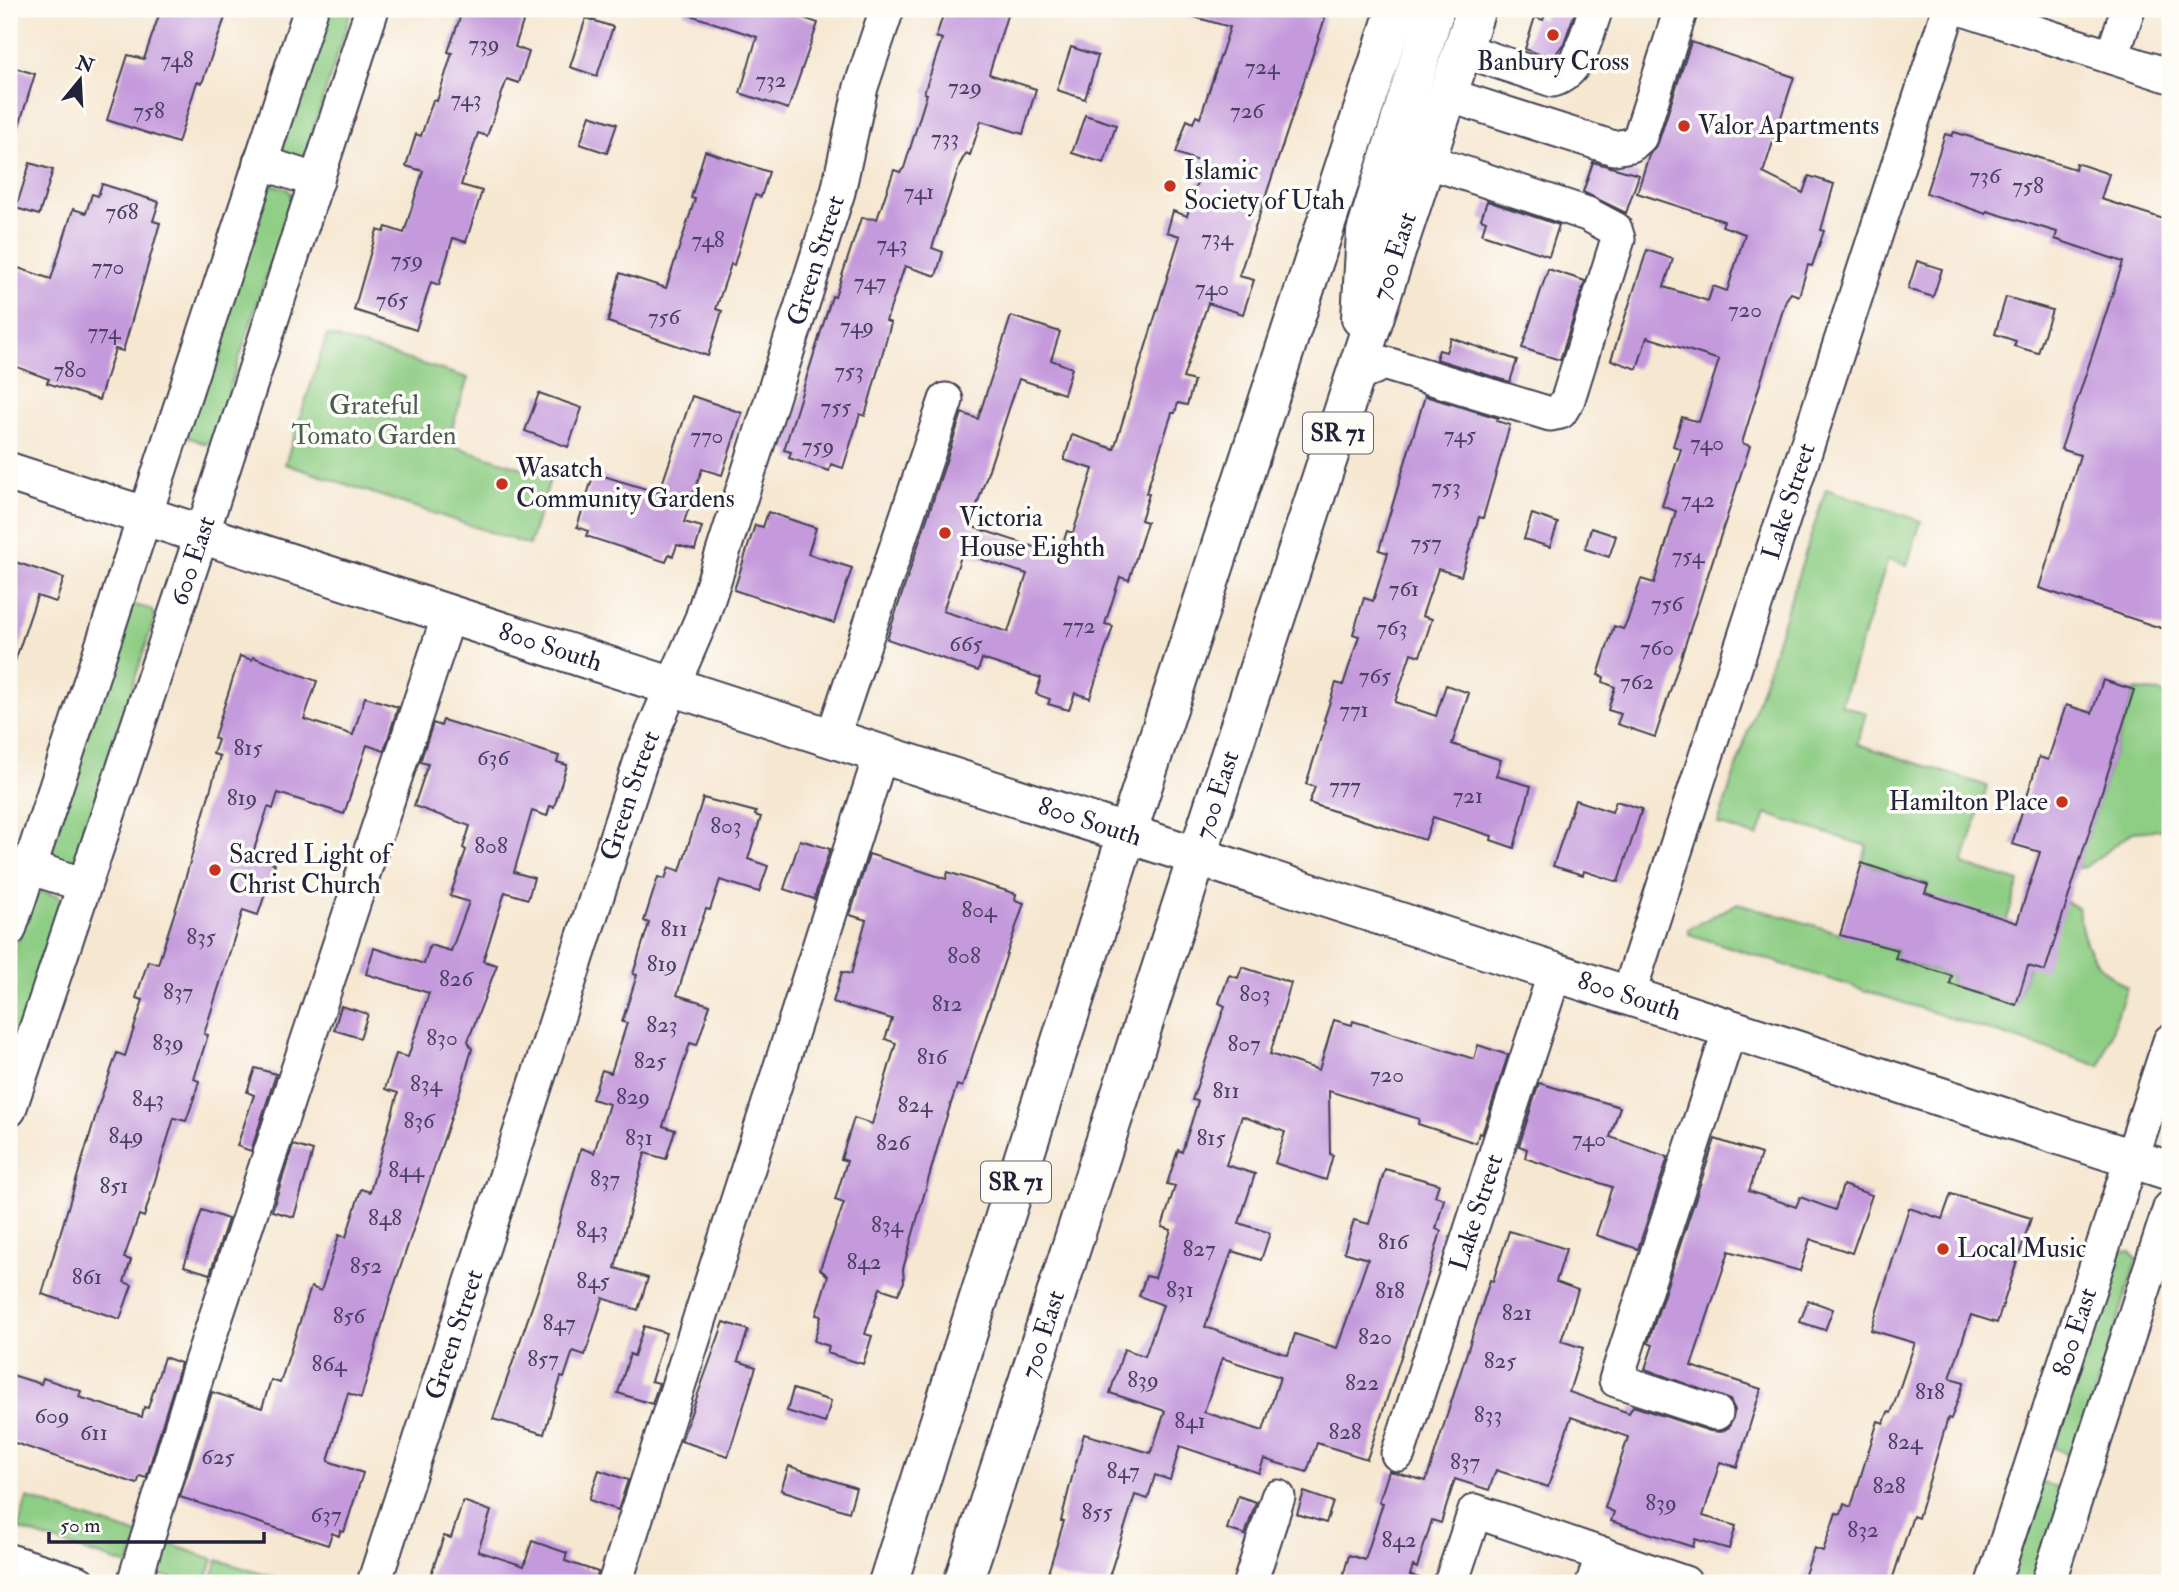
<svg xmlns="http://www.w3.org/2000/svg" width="2179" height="1592" viewBox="0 0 2179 1592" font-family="'IM FELL Double Pica',serif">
<rect width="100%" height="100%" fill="#fdfcf7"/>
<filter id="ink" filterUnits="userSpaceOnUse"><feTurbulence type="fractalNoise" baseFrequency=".0143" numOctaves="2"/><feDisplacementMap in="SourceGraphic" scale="14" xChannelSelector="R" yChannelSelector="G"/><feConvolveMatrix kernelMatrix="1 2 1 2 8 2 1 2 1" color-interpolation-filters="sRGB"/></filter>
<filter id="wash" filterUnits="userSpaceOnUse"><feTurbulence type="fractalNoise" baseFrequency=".00686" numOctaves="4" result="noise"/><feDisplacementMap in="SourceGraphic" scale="28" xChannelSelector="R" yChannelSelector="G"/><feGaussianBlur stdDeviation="1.57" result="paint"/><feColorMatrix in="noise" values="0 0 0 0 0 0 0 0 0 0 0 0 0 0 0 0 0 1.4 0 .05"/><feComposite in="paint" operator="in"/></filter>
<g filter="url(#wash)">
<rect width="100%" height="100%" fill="#f6e7d1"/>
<g fill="#8ecd84" stroke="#587860" stroke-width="2">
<path d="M320 9H352L305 155 298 158 281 153Z"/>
<path d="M270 184 288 189 292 197 213 439 206 444 185 436Z"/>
<path d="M327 335 468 378 447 444 551 477 529 545 285 464Z"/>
<path d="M1826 489 1921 521 1907 565 1888 559 1841 705 1866 713 1857 744 1987 786 1963 864 2019 882 2004 928 1925 893 1928 884 1862 863 1867 846 1766 814 1758 837 1718 824Z"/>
<path d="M129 604 151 609 155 617 76 860 68 865 48 856Z"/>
<path d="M2134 690 2160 692 2170 698V829L2133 832 2085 867 2077 868Z"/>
<path d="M36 890 59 896 63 904 9 1069V966Z"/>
<path d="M2066 902 2078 908C2083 947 2093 967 2127 987L2100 1066 1689 934 1688 929 1738 903 1898 950 1895 959 1952 976 1950 984 2016 1005 2028 966Z"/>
<path d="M2118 1250 2130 1252 2137 1259 2077 1450 2067 1454 2054 1448Z"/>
<path d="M2043 1483 2057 1487 2062 1496 2035 1583H2002Z"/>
<path d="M27 1498 142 1536 128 1565 18 1529Z"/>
<path d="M155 1539 213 1559 205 1583H186L149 1571Z"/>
<path d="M218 1560 291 1583H210Z"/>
</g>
<g id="blocks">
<g fill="#c49adc" fill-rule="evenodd">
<path d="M161 9H228L202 83 197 82 178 143 107 120 128 55 144 59Z"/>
<path d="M463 9H527L515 47 529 52 519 83 507 79 487 136 478 133 461 185 482 191 466 242 453 238 439 285 431 282 416 330 354 310 377 230 384 232 386 227 404 233 423 171 406 166 416 134 421 136 433 100 437 101 452 53 448 52Z"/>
<path d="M684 9H797L795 15 818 23 788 109 740 93 757 37 684 13Z"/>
<path d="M945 9H1009L989 74 1036 89 1023 134 981 121 970 155 966 153 960 164 932 248 943 252 936 276 905 266 886 321 891 323 865 416 860 414 843 468 831 464 829 471 789 458 791 452 784 450 832 296 835 297 861 218 877 219 894 170 900 172 904 168 927 94 924 93 942 39 936 37Z"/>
<path d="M1188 9H1296L1325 18 1239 276 1254 280 1243 314 1208 303 1183 378 1194 381 1187 405 1178 403 1175 413H1172L1146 493 1149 494 1141 520 1147 522 1129 580 1120 577 1105 624 1113 626 1090 698 1075 693 1069 710 1048 704 1050 699 1036 694 1041 678 982 659 978 671 887 639 962 413 978 419 1011 316 1060 332 1051 360 1072 368 1064 394 1019 379 970 526 1059 555 1067 531 1073 533 1093 469 1064 460 1072 435 1114 449 1180 236 1167 232 1173 211 1187 216 1200 172 1201 162 1176 153 1187 120 1193 123 1196 116 1200 118 1230 27 1187 15ZM962 553 1027 574 1008 632 943 611Z"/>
<path d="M1547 9H1576L1564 43 1552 59 1525 49 1535 17 1543 20Z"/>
<path d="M586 18 613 27 597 76 570 67Z"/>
<path d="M1691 42 1794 77 1763 173 1803 193 1809 176 1834 184 1821 230 1824 231 1812 266 1808 265 1799 296 1791 293 1786 300 1771 348 1742 443 1750 446 1655 737 1617 724 1621 714 1608 710 1615 687 1603 682 1604 677 1598 675 1614 626 1623 629 1627 622 1641 579 1654 583 1676 511 1662 506 1681 449 1673 446 1682 417 1699 422 1719 360 1647 337 1637 369 1611 360 1647 250 1673 259 1664 287 1708 301 1713 286 1727 291 1745 234 1722 226 1724 221 1637 193 1649 155 1658 143Z"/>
<path d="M1071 47 1098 56 1085 99 1057 90Z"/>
<path d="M9 66 35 74 14 142 9 141Z"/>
<path d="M590 115 617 124 607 153 580 144Z"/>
<path d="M1085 115 1116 125 1104 163 1072 153Z"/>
<path d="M1954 132 2075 169 2076 163 2109 174 2101 199 2170 221V631L2039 588 2080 455 2061 449 2123 262 2055 239 2057 232 1987 211 1986 214 1926 193 1945 134 1952 136Z"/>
<path d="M705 151 769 172 761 197 755 195 734 265 731 264 716 309 722 311 708 356 608 322 620 273 666 288 695 199 691 198Z"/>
<path d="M1593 162 1639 175 1626 213 1583 192Z"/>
<path d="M30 163 53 170 39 215 16 208Z"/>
<path d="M102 184 159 202 153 221 160 223 123 351 115 349 99 400 47 383 49 379 9 364V265L51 279 73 209 86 213 92 194 98 196Z"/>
<path d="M1487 201 1559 225 1549 256 1482 234 1486 221 1481 219Z"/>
<path d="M1917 261 1942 269 1933 297 1908 289Z"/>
<path d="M1548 269 1585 281 1560 360 1522 348Z"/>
<path d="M2006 297 2052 310 2038 353 2014 346 2016 341 1995 334Z"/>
<path d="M1451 338 1517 360 1510 382 1436 359 1439 350 1446 352Z"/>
<path d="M539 393 582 408 568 447 525 431Z"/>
<path d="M692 396 742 413 722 475 702 469 684 522 702 527 695 550 677 545 673 556 669 554 666 562 586 536 588 531 577 527 594 473 659 493Z"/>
<path d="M1425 396 1498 418 1497 421 1510 425 1483 518 1479 517 1461 576 1438 569 1422 616 1432 619 1420 656 1411 653 1395 702 1436 716 1446 685 1469 693 1452 744 1501 760 1496 776 1531 786 1514 848 1491 840 1492 836 1433 817 1425 840 1309 803 1315 787 1306 784 1326 721 1324 720 1336 683 1343 685 1359 636 1353 634 1364 598 1373 601 1388 553 1379 550Z"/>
<path d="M768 512 816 528 808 554 852 568 834 623 734 590 755 525 763 527Z"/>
<path d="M1532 514 1558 523 1550 547 1524 539Z"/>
<path d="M1591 528 1616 536 1609 557 1585 549Z"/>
<path d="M9 560 64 578 56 602 37 596 13 667 9 666Z"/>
<path d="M240 656 252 660 253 657 317 681 304 719 353 735 365 697 398 707 384 751 367 745 344 814 278 793 273 809 268 807 252 856 275 864 258 915 243 910 204 1034 208 1035 194 1079 199 1081 193 1101 186 1121 174 1118 144 1217 139 1215 124 1258 131 1260 124 1282 132 1285 120 1319 42 1294 100 1101 117 1053 125 1056 143 1000 136 998 148 961 158 964 184 883 220 756 213 754 218 740 214 738Z"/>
<path d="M2103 680 2134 690 2045 971 2028 966 2016 1005 1950 984 1952 976 1895 958 1898 950 1840 935 1862 863 1928 885 1925 893 2017 923 2040 852 2012 844 2039 757 2048 760 2066 705 2092 713Z"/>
<path d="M443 720 559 756 557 762 567 765 554 807 550 806 547 816 532 811 514 872 534 878 528 899 505 892 483 961 497 965 468 1041 472 1049 460 1091 391 1295 361 1398 348 1393 328 1461 363 1473 344 1532 340 1531 339 1536 332 1533 328 1545 180 1497 212 1392 262 1408 271 1380 280 1383 311 1287 321 1291 339 1235 346 1237 361 1189 370 1192 398 1093 385 1089 396 1054 408 1057 429 993 366 974 374 948 424 964 430 945 451 951 469 902 450 896 466 850 463 848 470 826 414 806 428 764 420 762 433 723 441 726Z"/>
<path d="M703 798 756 812 755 815 761 817 748 859 768 866 759 892 720 880 710 910 706 909 692 947 677 995 710 1005 697 1045 690 1043 663 1126 675 1130 666 1159 645 1153 615 1268 648 1278 638 1310 603 1298 585 1355 573 1351 564 1378 561 1377 544 1434 493 1419 547 1264 581 1148 594 1153 609 1104 592 1099 602 1070 611 1073 627 1023 622 1022 637 975 633 974 649 923 644 921 658 877 665 879 669 867 680 871Z"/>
<path d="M1575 800 1612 812 1616 801 1642 809 1618 882 1584 871 1583 875 1553 866Z"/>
<path d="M800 840 830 849 814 899 784 889Z"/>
<path d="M869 854 946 879 948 872 1016 894 1015 900 1024 903 962 1087 957 1085 942 1131 903 1269 904 1282 898 1294 880 1288 865 1334 872 1336 863 1364 827 1353 829 1346 814 1341 821 1316 816 1315 828 1276 820 1269 844 1203 835 1200 847 1161 841 1159 854 1118 872 1124 896 1043 885 1039 892 1019 833 1002 842 972 851 974 866 920 850 915Z"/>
<path d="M1242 967 1291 983 1270 1054 1319 1070 1334 1020 1352 1025 1353 1021 1474 1059 1478 1045 1508 1055 1482 1134 1479 1133 1476 1143 1418 1124 1419 1119 1329 1091 1330 1154 1333 1155 1326 1180 1275 1163 1285 1132 1242 1116 1226 1165 1255 1174 1239 1223 1270 1233 1261 1260 1232 1251 1205 1327 1288 1355 1295 1334 1337 1348 1368 1259 1344 1252 1354 1220 1369 1224 1385 1169 1439 1184 1435 1196 1444 1199 1436 1229 1441 1231 1430 1269 1367 1459 1317 1443 1307 1472 1264 1459 1259 1473 1180 1446 1170 1480 1155 1475 1148 1499 1135 1495 1107 1583H1083L1048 1573 1064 1521H1061L1072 1477 1084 1434 1151 1453 1165 1411 1110 1393 1124 1349 1145 1356 1163 1305 1139 1296 1146 1276 1155 1278 1171 1230 1162 1227 1175 1186 1167 1184 1178 1150 1182 1152 1198 1101 1192 1100 1225 1006 1219 1003 1229 975 1238 978ZM1222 1358 1280 1377 1263 1431 1204 1412Z"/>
<path d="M341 1006 368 1014 360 1038 334 1030Z"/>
<path d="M255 1068 276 1074 251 1151 237 1146 254 1095 247 1092Z"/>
<path d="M1539 1083 1620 1107 1610 1137 1668 1157 1638 1249 1596 1235 1612 1187 1525 1158 1527 1149 1519 1146Z"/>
<path d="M1715 1139 1761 1154 1749 1191 1796 1207 1800 1197 1835 1210 1843 1185 1872 1195 1852 1253 1810 1239 1800 1271 1729 1251 1691 1366 1761 1389 1737 1467 1720 1462 1703 1516 1736 1526 1729 1549 1695 1539 1693 1547 1611 1521 1614 1512 1605 1508 1628 1437 1571 1417 1548 1487 1496 1470 1489 1490 1455 1479 1441 1523 1432 1520 1417 1568 1413 1566 1410 1575 1422 1579 1421 1583H1341L1349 1555 1365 1560 1383 1503 1379 1502 1389 1471 1426 1481 1490 1280 1493 1281 1509 1231 1566 1249 1556 1282 1578 1290 1561 1341 1583 1348 1569 1392 1629 1413 1633 1406 1710 1431 1721 1432 1729 1427 1735 1410 1730 1400 1645 1369 1653 1345 1648 1343Z"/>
<path d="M293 1145 313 1151 294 1217 272 1211Z"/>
<path d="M1951 1194 2031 1218 1997 1323 1971 1315 1950 1378 1964 1382 1951 1419 1948 1418 1918 1518 1913 1516 1891 1583H1802L1814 1548 1823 1551 1836 1513 1841 1514 1844 1504 1851 1507 1878 1421 1884 1423 1888 1412 1891 1413 1915 1343 1871 1330 1909 1208 1942 1219Z"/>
<path d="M202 1210 228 1219 210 1274 184 1266Z"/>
<path d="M1808 1300 1833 1309 1825 1330 1800 1322Z"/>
<path d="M724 1322 748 1330 738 1361 756 1367 728 1456 681 1441Z"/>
<path d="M644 1326 666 1333 651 1381 659 1383 652 1404 618 1393 630 1354 634 1356Z"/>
<path d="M164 1357 181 1363 146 1478 140 1476 137 1484 9 1441V1374L41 1384 43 1378 81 1391 79 1397 142 1417 144 1407 148 1408Z"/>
<path d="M793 1389 831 1401 825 1423 787 1411Z"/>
<path d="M789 1466 856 1488 849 1512 781 1490Z"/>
<path d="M599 1470 628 1480 618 1510 589 1500Z"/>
<path d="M1304 1492 1333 1502 1326 1523 1297 1514Z"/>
<path d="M1238 1496 1256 1502 1245 1535 1227 1529Z"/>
<path d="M463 1501 491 1511 478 1551 524 1566 532 1541 567 1553 565 1561 598 1572 596 1583H428L444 1536 451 1538Z"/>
</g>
</g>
</g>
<g filter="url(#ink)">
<use href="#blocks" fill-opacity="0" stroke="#424052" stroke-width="2"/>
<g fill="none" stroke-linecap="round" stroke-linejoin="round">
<g stroke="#424052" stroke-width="37">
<g id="minor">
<path d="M1963 9 2170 76"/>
<path d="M1463 50 1553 80C1581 71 1586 34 1596 9"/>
<path d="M2112 57 2128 9"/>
<path d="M1448 95 1614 148 1631 145 1640 137 1681 9"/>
<path d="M260 162 317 181"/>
<path d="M1357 376 1383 363 1550 414 1560 412 1568 399 1618 239 1615 229 1587 214 1427 161"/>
<path d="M832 739 946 400"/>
<path d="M29 867 84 885"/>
<path d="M9 930 311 9"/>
<path id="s1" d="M1628 996 1949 9"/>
<path id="s2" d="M9 1110 202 534 372 9"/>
<path d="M1716 1413 1616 1380 1730 1029"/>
<path id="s3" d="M1398 1454 1555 972"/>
<path d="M9 1561 79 1583"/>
<path d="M134 1583 201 1362 449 615"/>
<path id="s4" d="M374 1583 643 754 702 618 838 192 861 87 887 9"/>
<path d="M615 1583 881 754"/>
<path d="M1250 1583 1278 1497"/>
<path d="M1451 1583 1475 1511 1685 1583"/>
<path d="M1593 1583 1603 1554"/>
<path id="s5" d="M1993 1583 2170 1041"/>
<path d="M2048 1583 2170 1208"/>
</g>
</g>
<g stroke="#424052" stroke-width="42">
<g id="major">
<path d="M1361 318 1366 232 1435 9"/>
<path id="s6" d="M9 472 2170 1171"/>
<path d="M888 1583 1127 834 1396 9"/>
<path id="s7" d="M963 1583 1220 786 1476 9"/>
</g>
</g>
<use href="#minor" stroke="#fff" stroke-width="33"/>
<use href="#major" stroke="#fff" stroke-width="38"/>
</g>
</g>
<g fill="#c8321e" stroke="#fdfcf7" stroke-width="2.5">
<circle cx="1553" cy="35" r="7"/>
<circle cx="1684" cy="126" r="7"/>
<circle cx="1170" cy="186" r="7"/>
<circle cx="502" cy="484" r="7"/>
<circle cx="945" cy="533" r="7"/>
<circle cx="2062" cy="802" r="7"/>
<circle cx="215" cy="870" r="7"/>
<circle cx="1943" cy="1249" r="7"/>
</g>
<g text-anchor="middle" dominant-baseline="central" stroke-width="7" stroke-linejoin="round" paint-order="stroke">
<g font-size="23" fill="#4a4063">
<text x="484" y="43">739</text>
<text x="177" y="59">748</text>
<text x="1262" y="66">724</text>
<text x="771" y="79">732</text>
<text x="965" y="86">729</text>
<text x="466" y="98">743</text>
<text x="149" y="110">758</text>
<text x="1247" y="110">726</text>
<text x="945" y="137">733</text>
<text x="1985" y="175">736</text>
<text x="2028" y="185">758</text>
<text x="919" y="191">741</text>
<text x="122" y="211">768</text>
<text x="1217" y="237">734</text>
<text x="708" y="239">748</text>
<text x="892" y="243">743</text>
<text x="407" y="259">759</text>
<text x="108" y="266">770</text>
<text x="870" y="281">747</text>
<text x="1212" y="287">740</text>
<text x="392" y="299">765</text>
<text x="1745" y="309">720</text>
<text x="664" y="316">756</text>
<text x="857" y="325">749</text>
<text x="104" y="331">774</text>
<text x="70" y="369">780</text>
<text x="849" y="370">753</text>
<text x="836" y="406">755</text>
<text x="1460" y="434">745</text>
<text x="707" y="435">770</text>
<text x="1707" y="442">740</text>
<text x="818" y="445">759</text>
<text x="1446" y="486">753</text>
<text x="1698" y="499">742</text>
<text x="1426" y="542">757</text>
<text x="1688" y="555">754</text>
<text x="1404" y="588">761</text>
<text x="1667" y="603">756</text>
<text x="1079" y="625">772</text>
<text x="1392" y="627">763</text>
<text x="966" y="643">665</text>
<text x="1657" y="647">760</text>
<text x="1375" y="675">765</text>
<text x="1637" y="681">762</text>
<text x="1354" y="709">771</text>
<text x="248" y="747">815</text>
<text x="493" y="757">636</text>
<text x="1345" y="785">777</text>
<text x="1468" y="795">721</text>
<text x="242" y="797">819</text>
<text x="726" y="825">803</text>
<text x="491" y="845">808</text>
<text x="979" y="909">804</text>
<text x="674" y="928">811</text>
<text x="201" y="936">835</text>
<text x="964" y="955">808</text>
<text x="662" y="963">819</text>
<text x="456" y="978">826</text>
<text x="178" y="991">837</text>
<text x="1255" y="993">803</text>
<text x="947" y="1003">812</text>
<text x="662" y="1024">823</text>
<text x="442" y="1037">830</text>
<text x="168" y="1042">839</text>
<text x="1244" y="1043">807</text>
<text x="932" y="1056">816</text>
<text x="650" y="1060">825</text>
<text x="1387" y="1074">720</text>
<text x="426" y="1083">834</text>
<text x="1226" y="1090">811</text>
<text x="633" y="1096">829</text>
<text x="148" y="1098">843</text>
<text x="915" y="1104">824</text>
<text x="419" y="1120">836</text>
<text x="126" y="1135">849</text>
<text x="639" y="1137">831</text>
<text x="1211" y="1137">815</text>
<text x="1589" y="1138">740</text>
<text x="893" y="1142">826</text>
<text x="406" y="1169">844</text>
<text x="605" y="1178">837</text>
<text x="114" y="1185">851</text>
<text x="385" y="1217">848</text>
<text x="887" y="1224">834</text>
<text x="592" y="1229">843</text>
<text x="1393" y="1241">816</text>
<text x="1199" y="1248">827</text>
<text x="864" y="1261">842</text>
<text x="366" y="1265">852</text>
<text x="87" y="1276">861</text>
<text x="593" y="1280">845</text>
<text x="1180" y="1289">831</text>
<text x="1390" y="1290">818</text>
<text x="1517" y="1312">821</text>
<text x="349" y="1315">856</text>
<text x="559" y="1322">847</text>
<text x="1375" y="1336">820</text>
<text x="543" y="1358">857</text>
<text x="1500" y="1360">825</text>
<text x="329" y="1363">864</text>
<text x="1143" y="1379">839</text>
<text x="1362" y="1382">822</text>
<text x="1930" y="1391">818</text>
<text x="1488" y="1414">833</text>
<text x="52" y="1415">609</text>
<text x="1190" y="1420">841</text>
<text x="1345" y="1431">828</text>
<text x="94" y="1432">611</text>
<text x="1905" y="1441">824</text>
<text x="218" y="1456">625</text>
<text x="1465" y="1461">837</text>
<text x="1123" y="1470">847</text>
<text x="1889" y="1485">828</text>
<text x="1661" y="1502">839</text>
<text x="1097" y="1511">855</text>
<text x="326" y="1514">637</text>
<text x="1863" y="1529">832</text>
<text x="1399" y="1539">842</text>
</g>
<g fill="#fdfcf7" stroke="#646373" stroke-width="2">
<rect x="1303" y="412.5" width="70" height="41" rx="5"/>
<rect x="981" y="1161.5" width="70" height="41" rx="5"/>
</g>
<g font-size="24" font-weight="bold" fill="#22223b">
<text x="1338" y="433">SR 71</text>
<text x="1016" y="1182">SR 71</text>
</g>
<g font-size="26" fill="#22223b" stroke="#fdfcf7" text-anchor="start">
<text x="1553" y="62" text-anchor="middle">Banbury Cross</text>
<text x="1698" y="126">Valor Apartments</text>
<text x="1184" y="171">Islamic<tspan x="1184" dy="30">Society of Utah</tspan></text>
<text x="516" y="469">Wasatch<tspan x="516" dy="30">Community Gardens</tspan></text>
<text x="959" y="518">Victoria<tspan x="959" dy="30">House Eighth</tspan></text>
<text x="2048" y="802" text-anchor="end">Hamilton Place</text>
<text x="229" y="855">Sacred Light of<tspan x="229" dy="30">Christ Church</tspan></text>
<text x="1957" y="1249">Local Music</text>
</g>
<g font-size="26" fill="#22223b" stroke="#fdfcf7">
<text stroke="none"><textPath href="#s7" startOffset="1395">700 East</textPath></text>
<text stroke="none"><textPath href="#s4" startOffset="1395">Green Street</textPath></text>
<text stroke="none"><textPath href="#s1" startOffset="520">Lake Street</textPath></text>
<text stroke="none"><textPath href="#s2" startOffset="579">600 East</textPath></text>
<text stroke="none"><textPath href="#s6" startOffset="569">800 South</textPath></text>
<text stroke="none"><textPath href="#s7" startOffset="828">700 East</textPath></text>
<text stroke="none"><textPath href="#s4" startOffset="828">Green Street</textPath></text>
<text stroke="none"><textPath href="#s6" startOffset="1136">800 South</textPath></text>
<text stroke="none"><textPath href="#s6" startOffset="1703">800 South</textPath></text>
<text stroke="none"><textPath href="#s3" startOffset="254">Lake Street</textPath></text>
<text stroke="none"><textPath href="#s5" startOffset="264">800 East</textPath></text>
<text stroke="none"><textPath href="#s4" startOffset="261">Green Street</textPath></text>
<text stroke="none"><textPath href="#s7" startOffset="261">700 East</textPath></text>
</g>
<g font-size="26" fill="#485e55" stroke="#fdfcf7">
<text x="374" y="406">Grateful<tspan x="374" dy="30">Tomato Garden</tspan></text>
</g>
</g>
<rect width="2179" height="1592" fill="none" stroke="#fdfcf7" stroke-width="35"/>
<g transform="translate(80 80) rotate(18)" stroke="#fdfcf7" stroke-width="5" paint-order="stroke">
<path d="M0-5L12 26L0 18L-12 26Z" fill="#22223b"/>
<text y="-10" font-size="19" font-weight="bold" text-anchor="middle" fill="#22223b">N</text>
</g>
<path d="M49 1532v10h215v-10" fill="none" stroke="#22223b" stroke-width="3.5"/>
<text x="60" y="1532" font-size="21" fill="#22223b" stroke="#fdfcf7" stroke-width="5" paint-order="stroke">50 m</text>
</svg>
